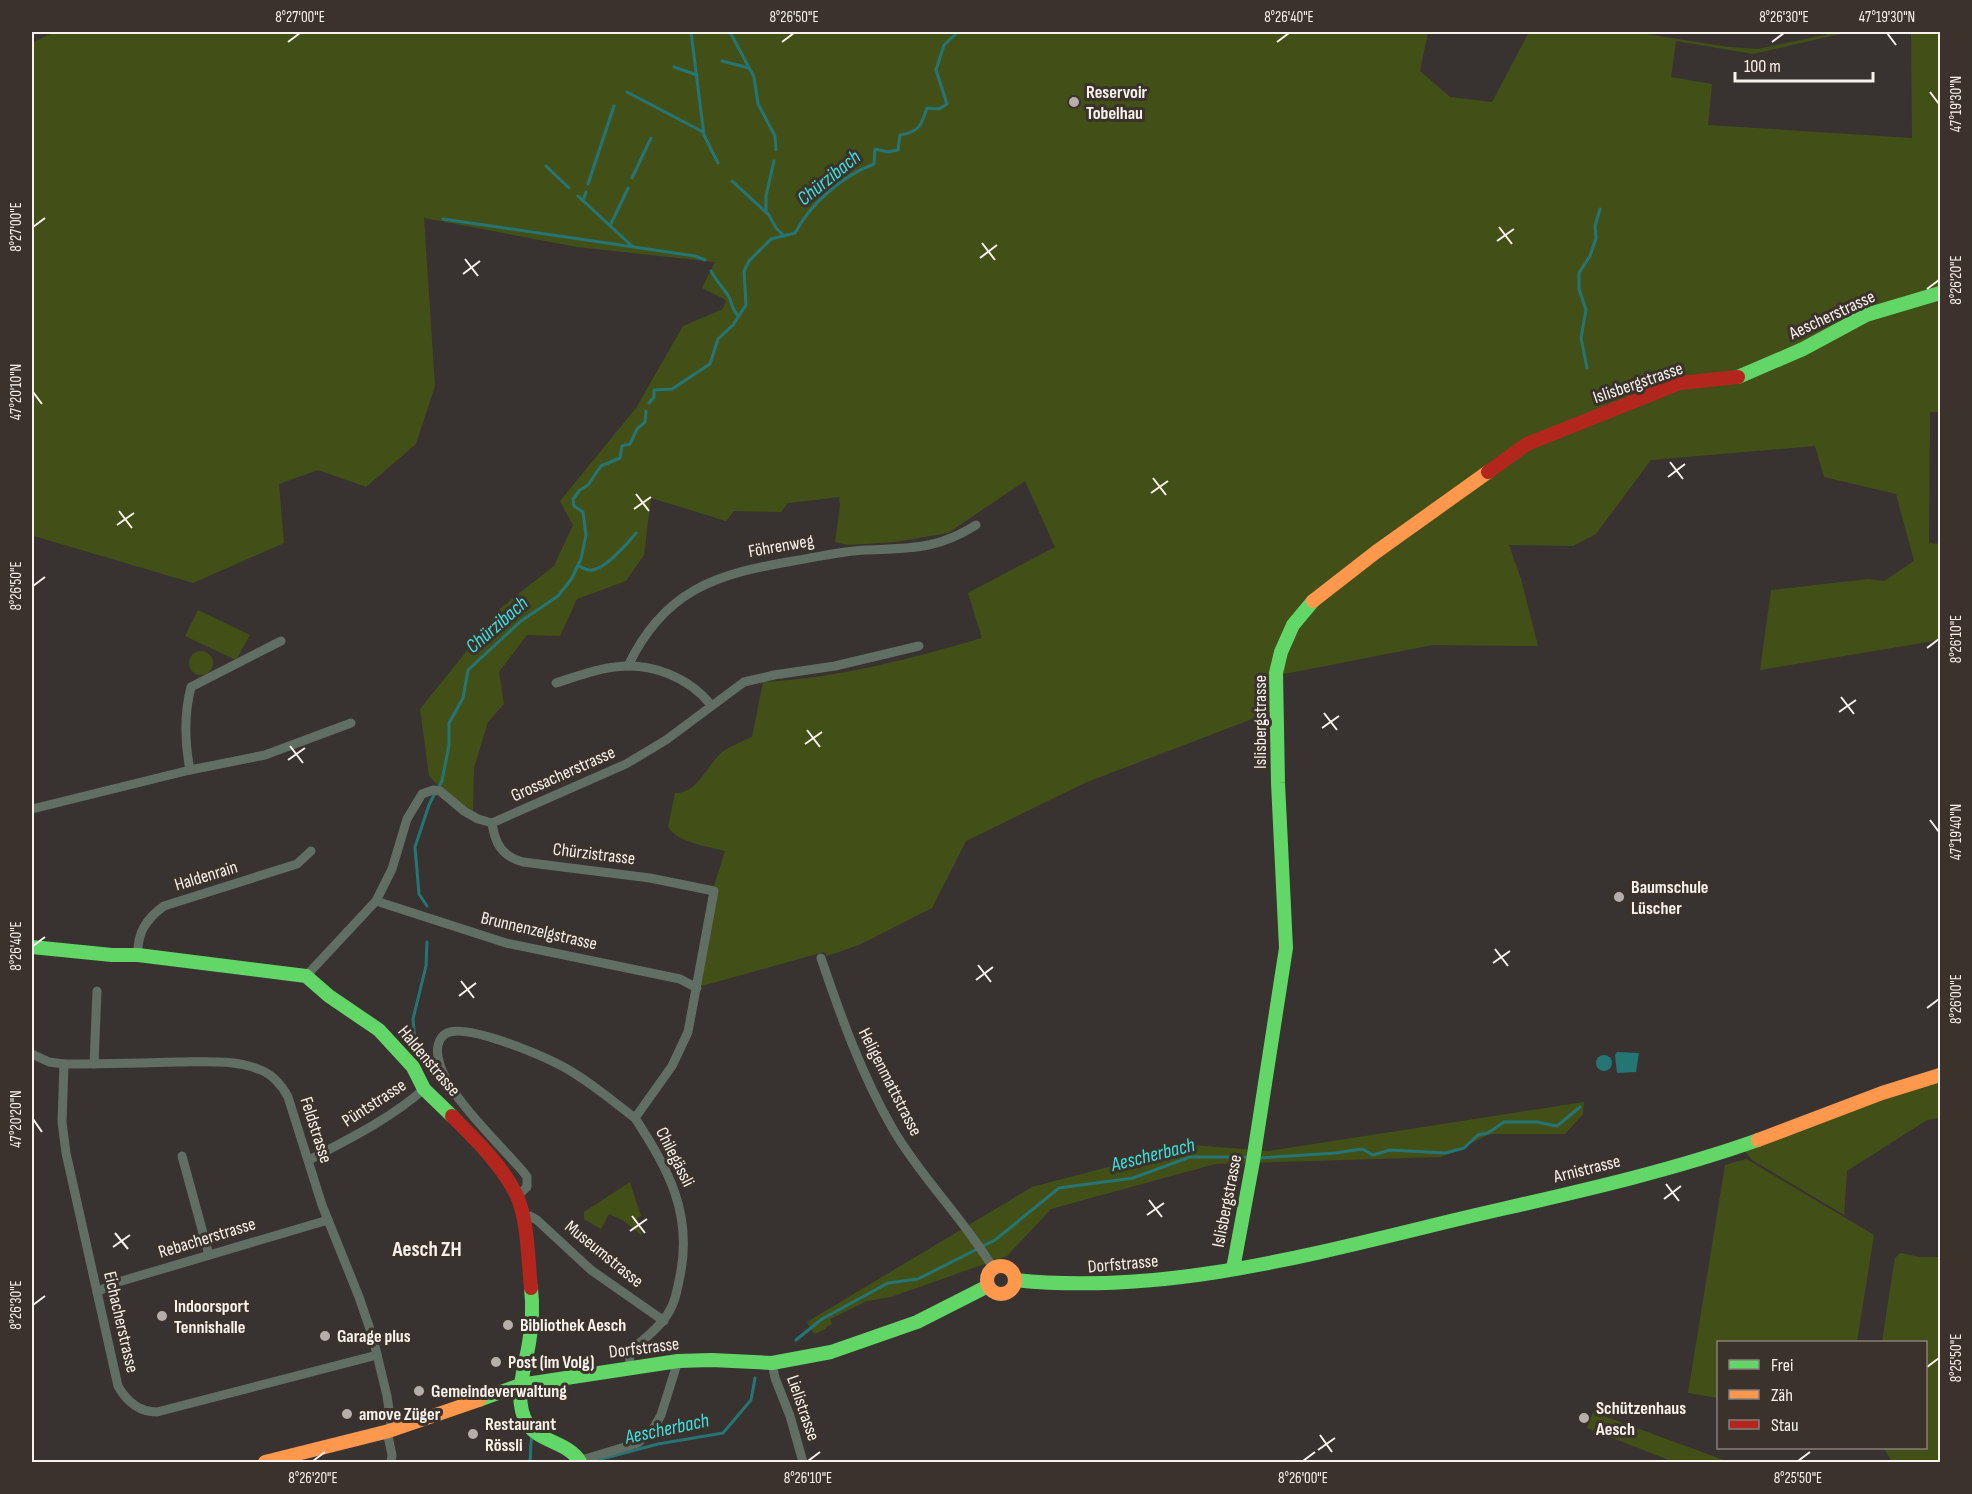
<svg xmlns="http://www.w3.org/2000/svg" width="1972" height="1494" viewBox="0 0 1972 1494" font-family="'Sofia Sans Condensed',sans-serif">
<rect width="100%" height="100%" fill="#383330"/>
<g fill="#425018">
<path d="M54 32H1428L1420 71 1450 97 1492 102 1529 32H1633L1729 47 1758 49 1838 32H1849L1753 54 1676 41 1671 77 1712 84 1708 125 1912 138 1911 32H1940V412H1930L1929 543 1940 544V640L1760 670 1771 590 1868 579 1884 581 1914 561 1896 494 1824 477 1815 446 1651 460 1596 534 1573 546 1509 545 1521 579 1538 646 1433 645 1284 674 1276 673V710L1087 782 966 841 932 908 859 945 827 956 824 952 702 986 695 979 709 902 725 851C708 846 678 843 668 827L675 793C699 794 708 761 725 750 733 745 743 741 752 737L763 682C840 678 909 659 982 638L968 593 1055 547 1025 481 948 533 895 542 848 545 835 542 840 506 839 497 788 503 781 512 734 511 726 521 651 498 644 555 626 581 577 599 560 636 527 635 499 672 504 704 488 722 474 768 473 810 454 801 429 776 420 709 503 606 554 566 573 525 560 501 636 408 683 326 723 309 726 300 702 288 715 262 577 247 424 218 435 386 416 444 366 487 318 470 279 484 284 543 193 583 34 536 32 534V43Z"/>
<path d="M198 610 250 635 236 660 185 636Z"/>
<circle cx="201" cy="663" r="12"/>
<path d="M1940 1075V1118L1927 1120 1847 1171 1844 1215 1752 1160 1741 1146Z"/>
<path d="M1584 1102 1583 1114 1565 1134H1490L1441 1157 1215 1164 1051 1209 1007 1256 891 1297 867 1301 830 1319 832 1324 826 1327V1329L814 1334 807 1322 1032 1187 1192 1145 1268 1151Z"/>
<path d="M1746 1159 1874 1235 1857 1342H1718V1398L1688 1393 1725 1165Z"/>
<path d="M630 1182 641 1216 637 1218 642 1236 624 1221 609 1214 601 1229 584 1219V1212Z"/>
<path d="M1900 1253 1920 1257H1940V1462H1892L1884 1448H1926V1342H1882L1894 1263 1895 1258Z"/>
<path d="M1593 1412 1729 1462H1674L1587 1428Z"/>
</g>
<g fill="#257575">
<path d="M1617 1052 1639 1053 1636 1072 1617 1073 1615 1055Z"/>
<circle cx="1604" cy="1063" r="8"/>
</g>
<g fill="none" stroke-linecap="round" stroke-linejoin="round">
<g stroke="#257575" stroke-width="3">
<path d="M691 32 704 135 718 163"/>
<path d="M730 32 754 77 758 104 775 136 776 150"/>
<path d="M722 61 749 68"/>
<path d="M674 67 697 75"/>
<path d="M627 92 703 132"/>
<path d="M546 166 569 188"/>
<path d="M632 178 651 138"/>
<path d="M732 181 769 215 776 228 784 236"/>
<path d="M588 184 614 106"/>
<path d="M578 196 632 246"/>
<path d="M583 201 586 192"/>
<path d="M766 212V196L774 161"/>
<path d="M443 219 695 256 705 260"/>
<path d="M610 226 628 188"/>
<path d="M711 271C716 280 722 287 728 295 733 303 731 310 739 316"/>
<path d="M1587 368 1581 338 1586 310 1579 289V273L1590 256 1596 238 1595 226 1600 209"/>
<path d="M649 403 654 397V390L672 389 710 364 718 339 733 325 746 305 744 271 749 261 771 239 795 233C811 203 842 176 874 164L875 149 888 152 898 150 900 135C919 132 921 126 927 108L939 109 947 104 936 70 944 45 958 32"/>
<path d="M579 566C583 568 587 571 592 570 605 569 628 543 636 533"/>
<path d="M438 788 442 781 449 745V723L463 698 468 670 521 621 558 596 572 578 581 559 586 535 583 512 574 506 573 499 580 490 588 485 601 466 620 458 622 446 630 444 637 429 645 422 646 411"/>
<path d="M427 906 419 894 415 847 429 805 435 793"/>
<path d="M416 1054 413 1019 426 966 427 942"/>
<path d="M1259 1158 1336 1153 1362 1149 1373 1155 1390 1150 1446 1153 1464 1148 1478 1135 1488 1133 1504 1122H1537L1557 1126 1580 1107"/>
<path d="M796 1340 822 1319 888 1283 918 1279 995 1240 1059 1188 1133 1178 1190 1157H1249"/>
<path d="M450 1462H453"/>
<path d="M530 1462C531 1453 530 1445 532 1436"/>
<path d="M590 1462 658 1444 723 1433 751 1400 755 1378"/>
</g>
<g stroke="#616e64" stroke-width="9">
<path d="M628 666C664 590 716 574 793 561 817 557 842 551 866 550 909 548 937 550 976 525"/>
<path d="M556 683C575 677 595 669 615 667 650 662 689 677 711 705"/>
<path d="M190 770C185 744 184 714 191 687L281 641"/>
<path d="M32 809 190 770 265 755 351 723"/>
<path d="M492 823C495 844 502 856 523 862L650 878 714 891 688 1032 672 1066 635 1118C668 1169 693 1213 680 1276 677 1290 675 1304 667 1315 658 1329 643 1340 631 1350L629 1356 631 1367"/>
<path d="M376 901 506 943 680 979 697 988"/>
<path d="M138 955C137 933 146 919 164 906L297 864 311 851"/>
<path d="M821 958C841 1017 862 1076 894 1131 923 1180 964 1219 993 1268"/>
<path d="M306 976 376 901 392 869 407 819 422 794 433 790 440 791 464 811 478 819 492 823 626 764 666 740 744 682 774 675 835 666 919 646"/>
<path d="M32 1054 49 1062 64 1064C102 1064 139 1063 176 1062 202 1062 234 1059 258 1069 271 1073 282 1085 288 1097L322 1205 359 1297 373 1338 387 1396 391 1423 388 1436 392 1455 391 1462"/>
<path d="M64 1064 62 1122 66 1153 118 1386C127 1402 139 1412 157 1412L377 1355"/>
<path d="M94 1064 97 991"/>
<path d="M182 1156 209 1255"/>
<path d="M309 1160C349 1139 390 1119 424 1089"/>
<path d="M517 1196 527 1187V1177C522 1169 515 1163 509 1156 488 1133 445 1090 439 1061 436 1051 437 1038 447 1033 467 1023 540 1055 560 1065 587 1079 611 1100 635 1118"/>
<path d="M523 1217 530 1216 537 1220 591 1270 664 1321"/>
<path d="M97 1292 115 1283 328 1220"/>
<path d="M772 1363 775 1378 790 1416 803 1462"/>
<path d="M579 1459H585L638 1443 653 1429 661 1415 678 1361"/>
</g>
<g stroke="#63d668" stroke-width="14">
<path d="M1738 377 1803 349 1866 315 1940 293"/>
<path d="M32 947 112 955H138L306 976 329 996 379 1030 413 1067 424 1089 452 1116"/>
<path d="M1233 1269 1253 1161 1286 948 1278 783 1276 673 1281 652 1293 625 1313 601"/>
<path d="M1015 1280C1166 1296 1317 1253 1463 1218 1562 1195 1662 1174 1758 1140"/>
<path d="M531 1288C533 1306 532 1326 529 1343 525 1369 512 1400 528 1425 540 1442 570 1443 580 1462"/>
<path d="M479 1400 520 1385 678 1361 712 1360 772 1363 831 1352 917 1322 988 1286"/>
</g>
<g stroke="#ff974d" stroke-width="14">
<path d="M1313 601 1376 552 1488 472"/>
<path d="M1758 1140 1882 1093 1940 1075"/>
<circle cx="1001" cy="1280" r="14"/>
<path d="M265 1462 389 1431 479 1400"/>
</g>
<g stroke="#b3261e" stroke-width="14">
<path d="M1488 472 1527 444 1680 383 1738 377"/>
<path d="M452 1116C475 1139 503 1166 517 1196 528 1221 528 1260 531 1288"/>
</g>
</g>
<path fill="none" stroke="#f8f2ed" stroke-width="2" d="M1887 33 1896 45M288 42 300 33M782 42 794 33M1277 42 1289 33M1772 42 1784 33M1930 92 1939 104M33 227 45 218M1499 227 1512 244M1497 241 1514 229M982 243 995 260M980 258 997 245M465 259 478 276M463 274 480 261M1927 289 1939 280M33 392 42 404M1670 462 1683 479M1668 477 1685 464M1153 478 1166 495M1151 493 1168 481M636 494 649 511M634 509 651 497M119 511 132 528M117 525 134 513M33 586 45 577M1927 648 1939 639M1841 697 1854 714M1839 712 1856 700M1324 713 1337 730M1322 728 1339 716M807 730 820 747M805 744 822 732M290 746 303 763M288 760 305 748M1930 820 1939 832M33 946 45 937M1495 949 1508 966M1493 963 1510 951M978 965 991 982M976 980 993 967M461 981 474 998M459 996 476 983M1927 1008 1939 999M33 1119 42 1132M1666 1184 1679 1201M1664 1199 1681 1186M1149 1200 1162 1217M1147 1215 1164 1203M632 1216 645 1233M630 1231 647 1219M115 1233 128 1249M113 1247 130 1235M33 1305 45 1296M1927 1367 1939 1358M1320 1435 1332 1452M1318 1450 1335 1438M313 1461 325 1452M808 1461 820 1452M1303 1461 1315 1452M1798 1461 1810 1452"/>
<g fill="#b5afab" stroke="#3b322c" stroke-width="2">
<circle cx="1074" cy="102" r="6"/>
<circle cx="1619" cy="897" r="6"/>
<circle cx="162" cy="1316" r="6"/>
<circle cx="508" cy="1325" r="6"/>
<circle cx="325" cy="1336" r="6"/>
<circle cx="496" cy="1362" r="6"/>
<circle cx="419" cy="1391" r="6"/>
<circle cx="347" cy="1414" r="6"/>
<circle cx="1584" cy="1418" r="6"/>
<circle cx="473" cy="1434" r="6"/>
</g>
<g text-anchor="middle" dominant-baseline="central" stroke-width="6" stroke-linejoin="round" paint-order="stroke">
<g font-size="18" font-weight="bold" fill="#f8f2ed" stroke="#3b322c" text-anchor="start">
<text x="1086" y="92">Reservoir<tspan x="1086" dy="21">Tobelhau</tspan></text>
<text x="1631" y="887">Baumschule<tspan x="1631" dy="21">Lüscher</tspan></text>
<text x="174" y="1306">Indoorsport<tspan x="174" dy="21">Tennishalle</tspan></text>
<text x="520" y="1325">Bibliothek Aesch</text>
<text x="337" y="1336">Garage plus</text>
<text x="508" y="1362">Post (im Volg)</text>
<text x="431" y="1391">Gemeindeverwaltung</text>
<text x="1596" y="1408">Schützenhaus<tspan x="1596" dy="21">Aesch</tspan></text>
<text x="359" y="1414">amove Züger</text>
<text x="485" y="1424">Restaurant<tspan x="485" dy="21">Rössli</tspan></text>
</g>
<g font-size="18" fill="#f8f2ed" stroke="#3b322c">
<text transform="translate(1832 315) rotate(-25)">Aescherstrasse</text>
<text transform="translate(1638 383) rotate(-19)">Islisbergstrasse</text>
<text transform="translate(781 546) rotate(-10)">Föhrenweg</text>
<text transform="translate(1260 722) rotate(-90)">Islisbergstrasse</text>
<text transform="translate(563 774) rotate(-24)">Grossacherstrasse</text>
<text transform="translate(594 854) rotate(7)">Chürzistrasse</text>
<text transform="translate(206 876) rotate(-17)">Haldenrain</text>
<text transform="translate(539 931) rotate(13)">Brunnenzelgstrasse</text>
<text transform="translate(429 1061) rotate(50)">Haldenstrasse</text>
<text transform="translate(890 1082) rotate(63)">Heligenmattstrasse</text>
<text transform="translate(374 1103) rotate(-33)">Püntstrasse</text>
<text transform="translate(316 1130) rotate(72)">Feldstrasse</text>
<text transform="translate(675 1157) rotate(63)">Chilegässli</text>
<text transform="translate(1587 1169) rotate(-14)">Arnistrasse</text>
<text transform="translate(1227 1201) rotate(-79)">Islisbergstrasse</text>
<text transform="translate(207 1238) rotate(-17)">Rebacherstrasse</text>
<text transform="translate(604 1254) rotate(39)">Museumstrasse</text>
<text transform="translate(1123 1264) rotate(-5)">Dorfstrasse</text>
<text transform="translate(121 1322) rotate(77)">Eichacherstrasse</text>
<text transform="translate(644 1348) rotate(-7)">Dorfstrasse</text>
<text transform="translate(803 1408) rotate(71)">Lielistrasse</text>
</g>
<g font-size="20" font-style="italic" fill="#3ae2e3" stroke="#3b322c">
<text transform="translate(829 178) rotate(-39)">Chürzibach</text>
<text transform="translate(497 625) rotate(-41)">Chürzibach</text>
<text transform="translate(1153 1155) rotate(-14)">Aescherbach</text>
<text transform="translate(667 1429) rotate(-12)">Aescherbach</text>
</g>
<g font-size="21" font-weight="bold" fill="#f8f2ed" stroke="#3b322c">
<text x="427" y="1249">Aesch ZH</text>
</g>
</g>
<rect width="1972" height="1494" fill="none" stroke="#3b322c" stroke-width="66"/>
<rect x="1717" y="1341" width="210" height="108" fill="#3b322c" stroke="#877f79" stroke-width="1.5"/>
<rect x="1729" y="1360" width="30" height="9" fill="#63d668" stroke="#877f79" stroke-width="1.5"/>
<text x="1771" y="1371" font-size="18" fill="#f8f2ed">Frei</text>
<rect x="1729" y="1390" width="30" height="9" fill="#ff974d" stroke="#877f79" stroke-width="1.5"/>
<text x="1771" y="1401" font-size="18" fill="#f8f2ed">Zäh</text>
<rect x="1729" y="1420" width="30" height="9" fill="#b3261e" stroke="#877f79" stroke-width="1.5"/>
<text x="1771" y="1431" font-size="18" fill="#f8f2ed">Stau</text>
<path d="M1735 72v9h138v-9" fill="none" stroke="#f8f2ed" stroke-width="3"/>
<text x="1744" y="72" font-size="18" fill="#f8f2ed" stroke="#3b322c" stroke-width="4.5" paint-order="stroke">100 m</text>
<rect x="33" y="33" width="1906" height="1428" fill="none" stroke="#f8f2ed" stroke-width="2"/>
<g font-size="15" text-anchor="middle" fill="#f8f2ed">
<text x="300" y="22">8°27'00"E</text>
<text x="794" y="22">8°26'50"E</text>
<text x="1289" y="22">8°26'40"E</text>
<text x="1784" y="22">8°26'30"E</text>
<text x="1887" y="22">47°19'30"N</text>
<text transform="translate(1956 104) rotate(-90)" y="5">47°19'30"N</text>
<text transform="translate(16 227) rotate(-90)" y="5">8°27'00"E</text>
<text transform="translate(1956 280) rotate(-90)" y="5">8°26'20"E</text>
<text transform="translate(16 392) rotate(-90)" y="5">47°20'10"N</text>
<text transform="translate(16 586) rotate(-90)" y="5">8°26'50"E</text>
<text transform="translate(1956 639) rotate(-90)" y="5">8°26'10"E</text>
<text transform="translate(1956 832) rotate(-90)" y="5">47°19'40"N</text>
<text transform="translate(16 946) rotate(-90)" y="5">8°26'40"E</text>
<text transform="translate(1956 999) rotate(-90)" y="5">8°26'00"E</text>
<text transform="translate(16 1119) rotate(-90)" y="5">47°20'20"N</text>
<text transform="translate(16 1305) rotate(-90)" y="5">8°26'30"E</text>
<text transform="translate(1956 1358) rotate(-90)" y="5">8°25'50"E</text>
<text x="313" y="1483">8°26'20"E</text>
<text x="808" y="1483">8°26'10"E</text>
<text x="1303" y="1483">8°26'00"E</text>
<text x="1798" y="1483">8°25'50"E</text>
</g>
</svg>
